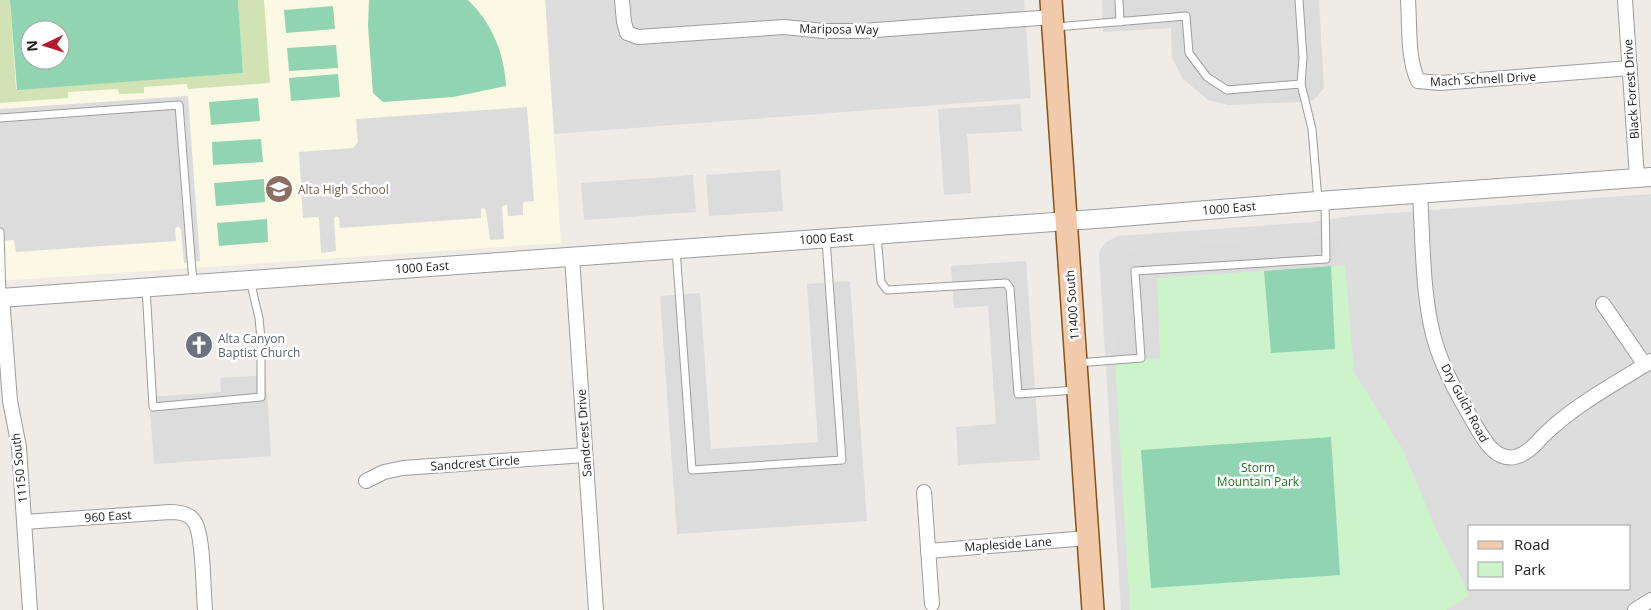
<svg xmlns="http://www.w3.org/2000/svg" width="1651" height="610" viewBox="0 0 1651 610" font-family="'Open Sans',sans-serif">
<rect width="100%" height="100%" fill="#efebe7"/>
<g fill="#dedddd" fill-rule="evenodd">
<path d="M545 0H1024L1031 98 554 134Z"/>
<path d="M1651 194V610H1121L1099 256 1100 250 1106 242 1118 236 1313 222 1350 216ZM1470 526H1630V589H1470Z"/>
</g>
<path fill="#fbf8e4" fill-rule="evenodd" d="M0 0H545L561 243 0 281ZM30 30H60V60H30Z"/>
<path fill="#d1e2b4" d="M0 0H10L16 89 243 73 238 0H264L270 83 188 89 187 84 144 87V93L119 94 118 89 68 92V98L0 103Z"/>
<path fill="#ccf3ca" d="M1345 265 1354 372 1403 450 1439 536 1456 566 1469 596 1446 610H1130L1115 361 1160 357 1156 278Z"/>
<g fill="#90d4b1" fill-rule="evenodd">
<path d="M10 0H238L243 73 17 90ZM30 30H60V60H30Z"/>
<path d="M369 0H468C492 23 504 53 506 86L453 97 383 102 373 93 368 26Z"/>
<path d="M333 6 335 29 286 33 284 10Z"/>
<path d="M336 45 338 68 289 71 287 48Z"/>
<path d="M338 74 340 97 291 101 289 78Z"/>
<path d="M258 98 260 121 211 125 209 102Z"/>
<path d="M261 139 263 162 213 165 212 142Z"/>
<path d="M264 179 265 202 216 206 214 183Z"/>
<path d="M267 219 268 242 219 246 217 223Z"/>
<path d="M1331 266 1335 349 1271 353 1264 271Z"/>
<path d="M1331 437 1340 575 1151 588 1141 450Z"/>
</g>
<g fill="#dcdcdc">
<path d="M1102 0H1319L1324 88 1314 100 1298 102 1228 105 1208 100 1183 79 1172 58 1171 28 1103 32Z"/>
<path d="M188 96 200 261 184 263 181 229 178 226 175 229 176 241 16 252 14 240 0 241V109Z"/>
<path d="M1020 104 1022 131 967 134 971 193 944 195 938 109Z"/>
<path d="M527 107 534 201 523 202V215L508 216 507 205 502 206 504 239 490 240 486 210 484 208 481 209V218L340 228 339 218 336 216 334 218 336 251 321 253 319 218 317 217 303 218 299 152 353 148 358 142 356 119Z"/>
<path d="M780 170 783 211 709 216 706 175Z"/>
<path d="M693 175 696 212 584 220 581 183Z"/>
<path d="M1336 236 1345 265 1157 278 1160 358 1115 361 1114 266 1127 251Z"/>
<path d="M1026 261 1040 460 958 465 956 427 996 424 988 306 954 308 951 266Z"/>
<path d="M850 281 867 521 677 534 660 296 700 293 711 449 818 442 807 284Z"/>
<path d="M266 375 271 456 154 464 149 397 221 392 220 378Z"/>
</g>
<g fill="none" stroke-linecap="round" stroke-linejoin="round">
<g stroke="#9d9d9d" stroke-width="9">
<g id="service">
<path d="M1119 0 1120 22"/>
<path d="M1299 0 1303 58 1301 84"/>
<path d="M1056 27 1186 16 1189 53 1207 77 1227 90 1301 84 1312 129 1318 200"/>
<path d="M0 118 179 105 193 283"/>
<path d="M0 232 2 297"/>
<path d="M877 235 881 282 887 290 1006 283 1010 288 1018 394 1076 390"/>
<path d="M676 249 692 470 842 460 826 240"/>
<path d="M146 288 153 407 261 397V339L259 318 250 280"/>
<path d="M1077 363 1141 358 1135 271 1326 259 1325 200"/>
</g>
</g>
<g stroke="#9d9d9d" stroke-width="16">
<g id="minor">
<path d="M622 0 624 22 627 33 638 37 784 27 824 31H862L1052 17"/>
<path d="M1408 0C1410 26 1407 57 1418 81L1440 83 1630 68"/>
<path d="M1625 0 1637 178"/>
<path d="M1420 194C1423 241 1422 304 1437 348 1446 375 1460 399 1474 423 1483 438 1494 461 1515 457 1528 454 1536 443 1545 434 1576 404 1615 384 1651 361"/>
<path d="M572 257 596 610"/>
<path d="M2 297 10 401 19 447 30 610"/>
<path d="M1603 304 1645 365"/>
<path d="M366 481 384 472 403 468 585 455"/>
<path d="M924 492 932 604"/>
<path d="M24 522 170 512C179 512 189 513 194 521 204 534 203 591 205 610"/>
<path d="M928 551 1088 538"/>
<path d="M1635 610 1651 600"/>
</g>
</g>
<g stroke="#9d9d9d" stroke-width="20">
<path id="tertiary" d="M0 298 1109 218 1318 201 1651 177"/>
</g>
<g stroke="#885313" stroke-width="24">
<path id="primary" d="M1051 0 1093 610"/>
</g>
<use href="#service" stroke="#fff" stroke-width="7"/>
<use href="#minor" stroke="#fff" stroke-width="14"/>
<use href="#tertiary" stroke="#fff" stroke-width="18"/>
<use href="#primary" stroke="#f0caab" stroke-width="21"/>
</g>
<defs>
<g id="school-disc" transform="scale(1.4375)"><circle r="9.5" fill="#8d6e63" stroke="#fff"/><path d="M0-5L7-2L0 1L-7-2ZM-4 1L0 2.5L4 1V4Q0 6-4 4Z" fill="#fff"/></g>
<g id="church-disc" transform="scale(1.4375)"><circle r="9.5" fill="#6b7280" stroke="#fff"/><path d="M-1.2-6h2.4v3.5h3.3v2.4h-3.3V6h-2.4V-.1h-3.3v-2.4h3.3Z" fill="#fff"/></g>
</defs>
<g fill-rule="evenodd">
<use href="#school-disc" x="279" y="189"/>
<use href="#church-disc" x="199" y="345"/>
</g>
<g text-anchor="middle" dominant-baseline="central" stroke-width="5" stroke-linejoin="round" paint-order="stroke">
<g font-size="12" fill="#202020" stroke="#fff">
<text transform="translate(839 29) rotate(1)">Mariposa Way</text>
<text transform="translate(1483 79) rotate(-3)">Mach Schnell Drive</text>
<text transform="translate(1631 89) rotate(-94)">Black Forest Drive</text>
<text transform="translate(1229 208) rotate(-5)">1000 East</text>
<text transform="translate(826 238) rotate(-4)">1000 East</text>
<text transform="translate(422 267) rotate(-4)">1000 East</text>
<text transform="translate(1072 305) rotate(-94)">11400 South</text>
<text transform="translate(1465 403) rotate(62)">Dry Gulch Road</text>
<text transform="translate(584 433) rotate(-94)">Sandcrest Drive</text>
<text transform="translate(475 463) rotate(-4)">Sandcrest Circle</text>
<text transform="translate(19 468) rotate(-96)">11150 South</text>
<text transform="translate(108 516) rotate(-4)">960 East</text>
<text transform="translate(1008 544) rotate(-4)">Mapleside Lane</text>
</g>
<g font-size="12" fill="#785e54" stroke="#fff" text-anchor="start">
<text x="298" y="189">Alta High School</text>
</g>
<g font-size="12" fill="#5b616d" stroke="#fff" text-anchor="start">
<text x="218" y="338">Alta Canyon<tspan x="218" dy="14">Baptist Church</tspan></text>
</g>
<g font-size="12" fill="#1e711a" stroke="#fff">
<text x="1258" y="467">Storm<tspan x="1258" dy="14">Mountain Park</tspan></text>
</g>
</g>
<rect x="1468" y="525" width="162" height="65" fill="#ffffff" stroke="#a6a6a6"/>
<rect x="1478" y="541" width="25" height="8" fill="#f0caab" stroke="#a6a6a6"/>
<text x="1514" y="550" font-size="15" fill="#202020">Road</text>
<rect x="1478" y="562" width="25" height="15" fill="#ccf3ca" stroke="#a6a6a6"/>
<text x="1514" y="575" font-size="15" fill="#202020">Park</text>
<g transform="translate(45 45) rotate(266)"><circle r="24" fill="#ffffff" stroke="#a6a6a6"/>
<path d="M0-4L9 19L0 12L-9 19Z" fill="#b51a2e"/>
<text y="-8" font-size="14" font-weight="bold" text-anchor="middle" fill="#202020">N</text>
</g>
</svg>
